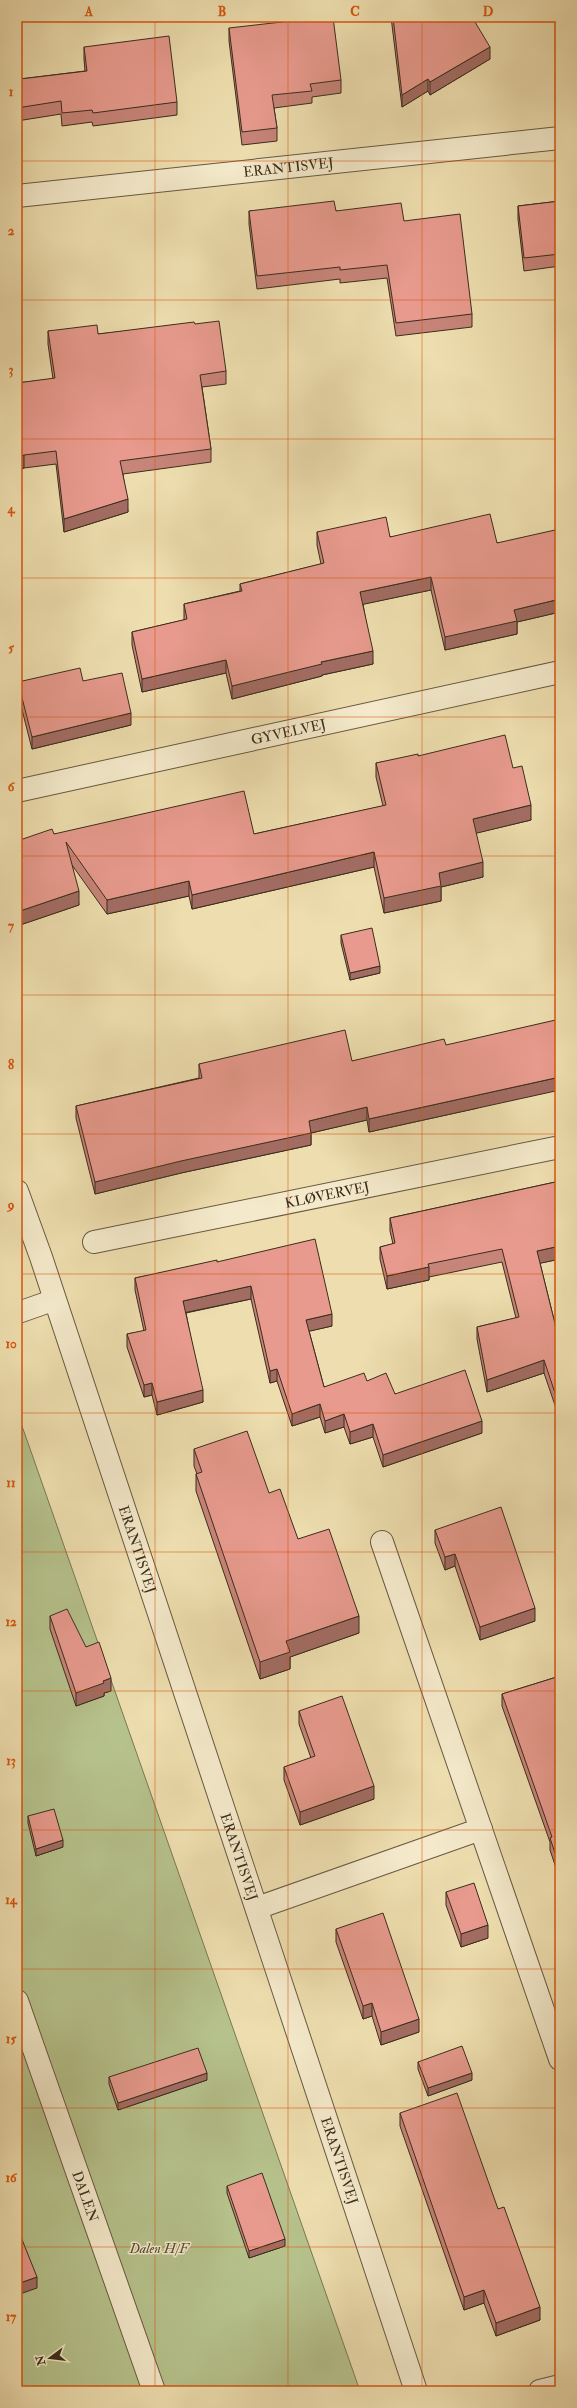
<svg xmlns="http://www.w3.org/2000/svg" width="577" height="2408" viewBox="0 0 577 2408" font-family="'IM FELL Double Pica',serif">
<rect width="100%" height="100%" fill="#eedeaf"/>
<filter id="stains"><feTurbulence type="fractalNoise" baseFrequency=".005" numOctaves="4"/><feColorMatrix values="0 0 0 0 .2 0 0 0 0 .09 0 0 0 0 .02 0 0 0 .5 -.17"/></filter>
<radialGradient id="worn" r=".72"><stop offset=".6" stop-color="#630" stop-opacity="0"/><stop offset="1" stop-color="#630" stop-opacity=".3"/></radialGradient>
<path fill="#b6c28c" stroke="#787854" d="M17 1412 28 1443 360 2391H17Z"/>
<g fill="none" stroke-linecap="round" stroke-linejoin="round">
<g stroke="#685941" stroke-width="23">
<path id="service" d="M17 1313 54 1300"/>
</g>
<g stroke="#685941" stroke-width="24">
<g id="minor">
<path id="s1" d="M17 196 560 138"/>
<path id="s2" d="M17 791 560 672"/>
<path id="s3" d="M17 1191 41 1257 416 2391"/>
<path id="s4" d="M94 1242 560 1147"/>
<path d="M382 1542 560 2059"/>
<path d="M257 1908 481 1829"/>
<path id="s5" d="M17 2001 154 2391"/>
<path d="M540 2391 560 2386"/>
</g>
</g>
<use href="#service" stroke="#f4eacb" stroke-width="21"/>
<use href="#minor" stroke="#f4eacb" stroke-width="22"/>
</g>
<g fill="#c78479" stroke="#3b2d1c">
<path d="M391 17H472L490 59 430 95 428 91 402 107Z"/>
<path d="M229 28 341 80V93L312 97V103L274 108 277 128V141L242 145 229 41Z"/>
<path d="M84 47 177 102V115L93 126 92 122 62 126 61 114 17 121V59L20 79 85 71 84 59Z"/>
<path d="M560 201V266L524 271 518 219V206Z"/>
<path d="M249 211H336L404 221 472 314V327L396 336 387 278 340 283V279L257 289 249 224Z"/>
<path d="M195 324 226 371V384L202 387 211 449V462L123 474 128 512 64 532 56 464 24 468 17 471V383L53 379 48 344V331L98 334Z"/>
<path d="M317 532 497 543 560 535V612L517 622V634L445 650 431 590 363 604 373 664 322 675V676L232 699 226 673 142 692 132 645V632L184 620V604L240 591V584L321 564 317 545Z"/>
<path d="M83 681 131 725 32 749 18 694V682Z"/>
<path d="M418 756 513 768 531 820 476 833 483 877 441 887V901L384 913 374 867 192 909 189 896 107 914 72 865 79 905 17 926V841L54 834H254L383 806 376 777V763Z"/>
<path d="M341 935 380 973 350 980 341 943Z"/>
<path d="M446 1045 478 1108 369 1132 367 1120 311 1133V1145L181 1173 95 1194 76 1118V1106L199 1078V1064L352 1061Z"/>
<path d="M560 1181V1259L540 1263 560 1344V1420L544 1373 487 1392 477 1339V1327L516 1318 502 1262 429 1277V1280L387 1289 380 1259V1247L393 1244 390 1231V1218Z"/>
<path d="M217 1262 332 1326 309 1331 324 1387 367 1381 482 1433 383 1467 373 1437 350 1444 344 1427 325 1433 320 1417 292 1426 277 1381 270 1383 251 1299 186 1313 203 1402 157 1415 152 1395 144 1397 127 1347V1334L144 1331 135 1290V1278Z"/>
<path d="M560 1423V1442L558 1436V1424Z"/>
<path d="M194 1449 269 1493 298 1539 359 1633 290 1657V1669L260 1679 196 1491V1474H197L194 1466Z"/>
<path d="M435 1530 535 1621 480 1640 455 1566 445 1570 435 1543Z"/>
<path d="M50 1616 86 1647 111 1691 104 1693V1696L76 1706 50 1629Z"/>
<path d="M560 1676V1880L550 1850V1842L502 1706V1694Z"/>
<path d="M299 1711 374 1799 300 1825 284 1780V1767L311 1758 299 1724Z"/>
<path d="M28 1816 63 1847 36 1856 28 1823Z"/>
<path d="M446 1892 488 1938 461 1947 446 1905Z"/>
<path d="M336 1929 419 2032 381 2045 372 2016 363 2019 336 1942Z"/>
<path d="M418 2062 472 2080 428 2096 418 2069Z"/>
<path d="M109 2077 207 2080 118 2110 109 2084Z"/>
<path d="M400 2113 498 2209 540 2320 496 2336 484 2303 464 2310 400 2126Z"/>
<path d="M227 2186 285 2246 249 2258 227 2193Z"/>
</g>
<g fill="#a26c63" stroke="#3b2d1c">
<path d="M490 47V59L430 95V82Z"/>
<path d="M428 79V91L402 107V95Z"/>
<path d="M24 455V468L17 471V458Z"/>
<path d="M128 499V512L64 532V519Z"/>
<path d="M431 577V590L360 605V592Z"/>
<path d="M560 599V612L517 622V634L445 650V637L514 610Z"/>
<path d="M373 651V664L322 675V676L232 699V686L321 662Z"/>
<path d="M226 660V673L142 692V679Z"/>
<path d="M131 713V725L32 749V737Z"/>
<path d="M531 805V820L473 834V819Z"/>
<path d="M374 852V867L192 909V895Z"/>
<path d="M483 862V877L441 887V901L384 913V898L439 873Z"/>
<path d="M189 881V896L107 914V900Z"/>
<path d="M79 891V905L17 926V912Z"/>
<path d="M380 966V973L350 980V973Z"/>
<path d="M560 1077V1090L369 1132V1119Z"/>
<path d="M367 1107V1120L311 1133V1145L181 1173 95 1194V1182L309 1121Z"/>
<path d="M560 1246V1259L537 1264V1251Z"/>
<path d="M429 1267V1280L387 1289V1276Z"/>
<path d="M251 1286V1299L183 1313V1301Z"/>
<path d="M332 1314V1326L306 1332V1320Z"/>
<path d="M544 1360V1373L487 1392V1380Z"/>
<path d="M277 1369V1381L270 1383V1371Z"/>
<path d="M152 1383V1395L144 1397V1385Z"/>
<path d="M203 1390V1402L157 1415V1402Z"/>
<path d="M320 1404V1417L292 1426V1414Z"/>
<path d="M344 1414V1427L325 1433V1421Z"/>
<path d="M482 1421V1433L383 1467V1455Z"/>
<path d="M373 1424V1437L350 1444V1432Z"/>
<path d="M455 1554V1566L445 1570V1557Z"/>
<path d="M535 1608V1621L480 1640V1627Z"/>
<path d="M359 1616V1633L290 1657V1669L260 1679V1662L286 1641Z"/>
<path d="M111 1678V1691L104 1693V1696L76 1706V1693L103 1681Z"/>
<path d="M374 1786V1799L300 1825V1812Z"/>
<path d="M63 1840V1847L36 1856V1849Z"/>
<path d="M488 1925V1938L461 1947V1934Z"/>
<path d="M372 2003V2016L363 2019V2006Z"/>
<path d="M419 2019V2032L381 2045V2032Z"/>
<path d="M207 2073V2080L118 2110V2103Z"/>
<path d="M472 2073V2080L428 2096V2088Z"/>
<path d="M285 2239V2246L249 2258V2251Z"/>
<path d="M37 2277V2288L17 2295V2284Z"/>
<path d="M484 2290V2303L464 2310V2297Z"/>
<path d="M540 2307V2320L496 2336V2323Z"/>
</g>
<g fill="#e79a8d" stroke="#3b2d1c">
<path d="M326 17H333L341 80 310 84 312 91 272 95 277 128 242 132 229 28Z"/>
<path d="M393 17H472L490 47 430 82 428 79 402 95Z"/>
<path d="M169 36 177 102 93 113 92 110 62 113 61 101 17 108V59L20 79 87 71 84 47Z"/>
<path d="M334 201 336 211 401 203 404 221 460 214 472 314 396 323 387 265 340 270V267L257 276 249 211Z"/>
<path d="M560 201V254L524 258 518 206Z"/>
<path d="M219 321 226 371 200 375 211 449 120 461 128 499 64 519 56 451 24 455 17 458V383L55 378 48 331 97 325 98 334 194 322 195 324Z"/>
<path d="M490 514 497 543 555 530 556 536 560 535V599L514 610 517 621 445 637 431 577 360 592 373 651 321 662 322 664 232 686 226 660 142 679 132 632 187 619 184 604 242 591 240 584 324 563 317 532 386 517 390 537Z"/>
<path d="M80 668 83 681 122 673 131 713 32 737 18 682Z"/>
<path d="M505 735 513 768 522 766 531 805 473 819 483 862 439 873 441 886 384 898 374 852 192 895 189 881 107 900 66 842 79 891 17 912V841L52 829 54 834 244 791 254 834 386 805 376 763 418 754V756Z"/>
<path d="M372 928 380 966 350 973 341 935Z"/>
<path d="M560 1019V1077L369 1119 367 1107 309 1121 311 1133 181 1161 95 1182 76 1106 202 1078 199 1064 345 1030 352 1061 444 1039 446 1045Z"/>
<path d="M560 1181V1246L537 1251 560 1344V1408L544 1360 487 1380 477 1327 519 1317 502 1249 428 1264 429 1267 387 1276 380 1247 395 1243 390 1218Z"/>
<path d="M315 1239 332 1314 306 1320 324 1387 364 1373 367 1381 386 1373 395 1394 465 1370 482 1421 383 1455 373 1424 350 1432 344 1414 325 1421 320 1404 292 1414 277 1369 270 1371 251 1286 183 1301 203 1390 157 1402 152 1383 144 1385 127 1334 146 1330 135 1278 217 1260V1262Z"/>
<path d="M560 1423V1430L558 1424Z"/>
<path d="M247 1431 269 1493 280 1489 298 1539 329 1529 359 1616 286 1641 290 1652 260 1662 196 1474 202 1472 194 1449Z"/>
<path d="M501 1507 535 1608 480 1627 455 1554 445 1557 435 1530Z"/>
<path d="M67 1609 86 1647 99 1642 111 1678 103 1681 104 1683 76 1693 50 1616Z"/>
<path d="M560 1676V1868L550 1838 552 1837 502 1694Z"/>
<path d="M342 1696 374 1786 300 1812 284 1767 315 1756 299 1711Z"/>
<path d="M54 1809 63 1840 36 1849 28 1816Z"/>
<path d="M474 1883 488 1925 461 1934 446 1892Z"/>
<path d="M383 1913 419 2019 381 2032 372 2003 363 2006 336 1929Z"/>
<path d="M462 2046 472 2073 428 2088 418 2062Z"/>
<path d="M198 2048 207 2073 118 2103 109 2077Z"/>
<path d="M457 2093 498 2209 504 2207 540 2307 496 2323 484 2290 464 2297 400 2113Z"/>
<path d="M262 2173 285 2239 249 2251 227 2186Z"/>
<path d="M17 2227 37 2277 17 2284Z"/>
</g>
<path fill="none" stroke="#d7550e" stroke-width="1" stroke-opacity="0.55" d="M155 17V2391M288 17V2391M422 17V2391M17 161H560M17 300H560M17 439H560M17 578H560M17 717H560M17 856H560M17 995H560M17 1134H560M17 1274H560M17 1413H560M17 1552H560M17 1691H560M17 1830H560M17 1969H560M17 2108H560M17 2247H560"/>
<g text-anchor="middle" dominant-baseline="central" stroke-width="3" stroke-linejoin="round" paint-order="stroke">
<g font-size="14" fill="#3b2d1c" stroke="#f4eacb">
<text stroke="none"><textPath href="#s1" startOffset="273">ERANTISVEJ</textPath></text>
<text stroke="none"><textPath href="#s2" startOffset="278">GYVELVEJ</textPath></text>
<text stroke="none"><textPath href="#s4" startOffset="238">KLØVERVEJ</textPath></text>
<text stroke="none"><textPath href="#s3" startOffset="378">ERANTISVEJ</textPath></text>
<text stroke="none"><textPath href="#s3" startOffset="702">ERANTISVEJ</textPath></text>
<text stroke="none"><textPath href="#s3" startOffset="1022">ERANTISVEJ</textPath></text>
<text stroke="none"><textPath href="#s5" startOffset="207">DALEN</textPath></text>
</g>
<g font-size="14" font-style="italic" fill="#544b32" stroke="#f4eacb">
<text x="159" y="2248">Dalen H/F</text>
</g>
</g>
<rect width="577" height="2408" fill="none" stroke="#eedeaf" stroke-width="44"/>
<g transform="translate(50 2358) rotate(255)" stroke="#f4eacb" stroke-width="3" paint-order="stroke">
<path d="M0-3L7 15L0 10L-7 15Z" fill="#3b2d1c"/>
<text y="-6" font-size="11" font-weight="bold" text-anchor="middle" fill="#3b2d1c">N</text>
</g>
<rect x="22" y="22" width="533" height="2364" fill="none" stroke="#d7550e" stroke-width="1.5"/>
<g font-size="13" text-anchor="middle" font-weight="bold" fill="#d7550e">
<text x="89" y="16">A</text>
<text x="222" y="16">B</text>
<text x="355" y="16">C</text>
<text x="488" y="16">D</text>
<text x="11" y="96">1</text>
<text x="11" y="235">2</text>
<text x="11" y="374">3</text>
<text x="11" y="513">4</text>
<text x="11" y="652">5</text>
<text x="11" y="791">6</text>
<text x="11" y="930">7</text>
<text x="11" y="1069">8</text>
<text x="11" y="1209">9</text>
<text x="11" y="1348">10</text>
<text x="11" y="1487">11</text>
<text x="11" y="1626">12</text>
<text x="11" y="1765">13</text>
<text x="11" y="1904">14</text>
<text x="11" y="2043">15</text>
<text x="11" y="2182">16</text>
<text x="11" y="2321">17</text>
</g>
<rect width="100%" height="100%" filter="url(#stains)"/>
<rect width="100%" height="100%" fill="url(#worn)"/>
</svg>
